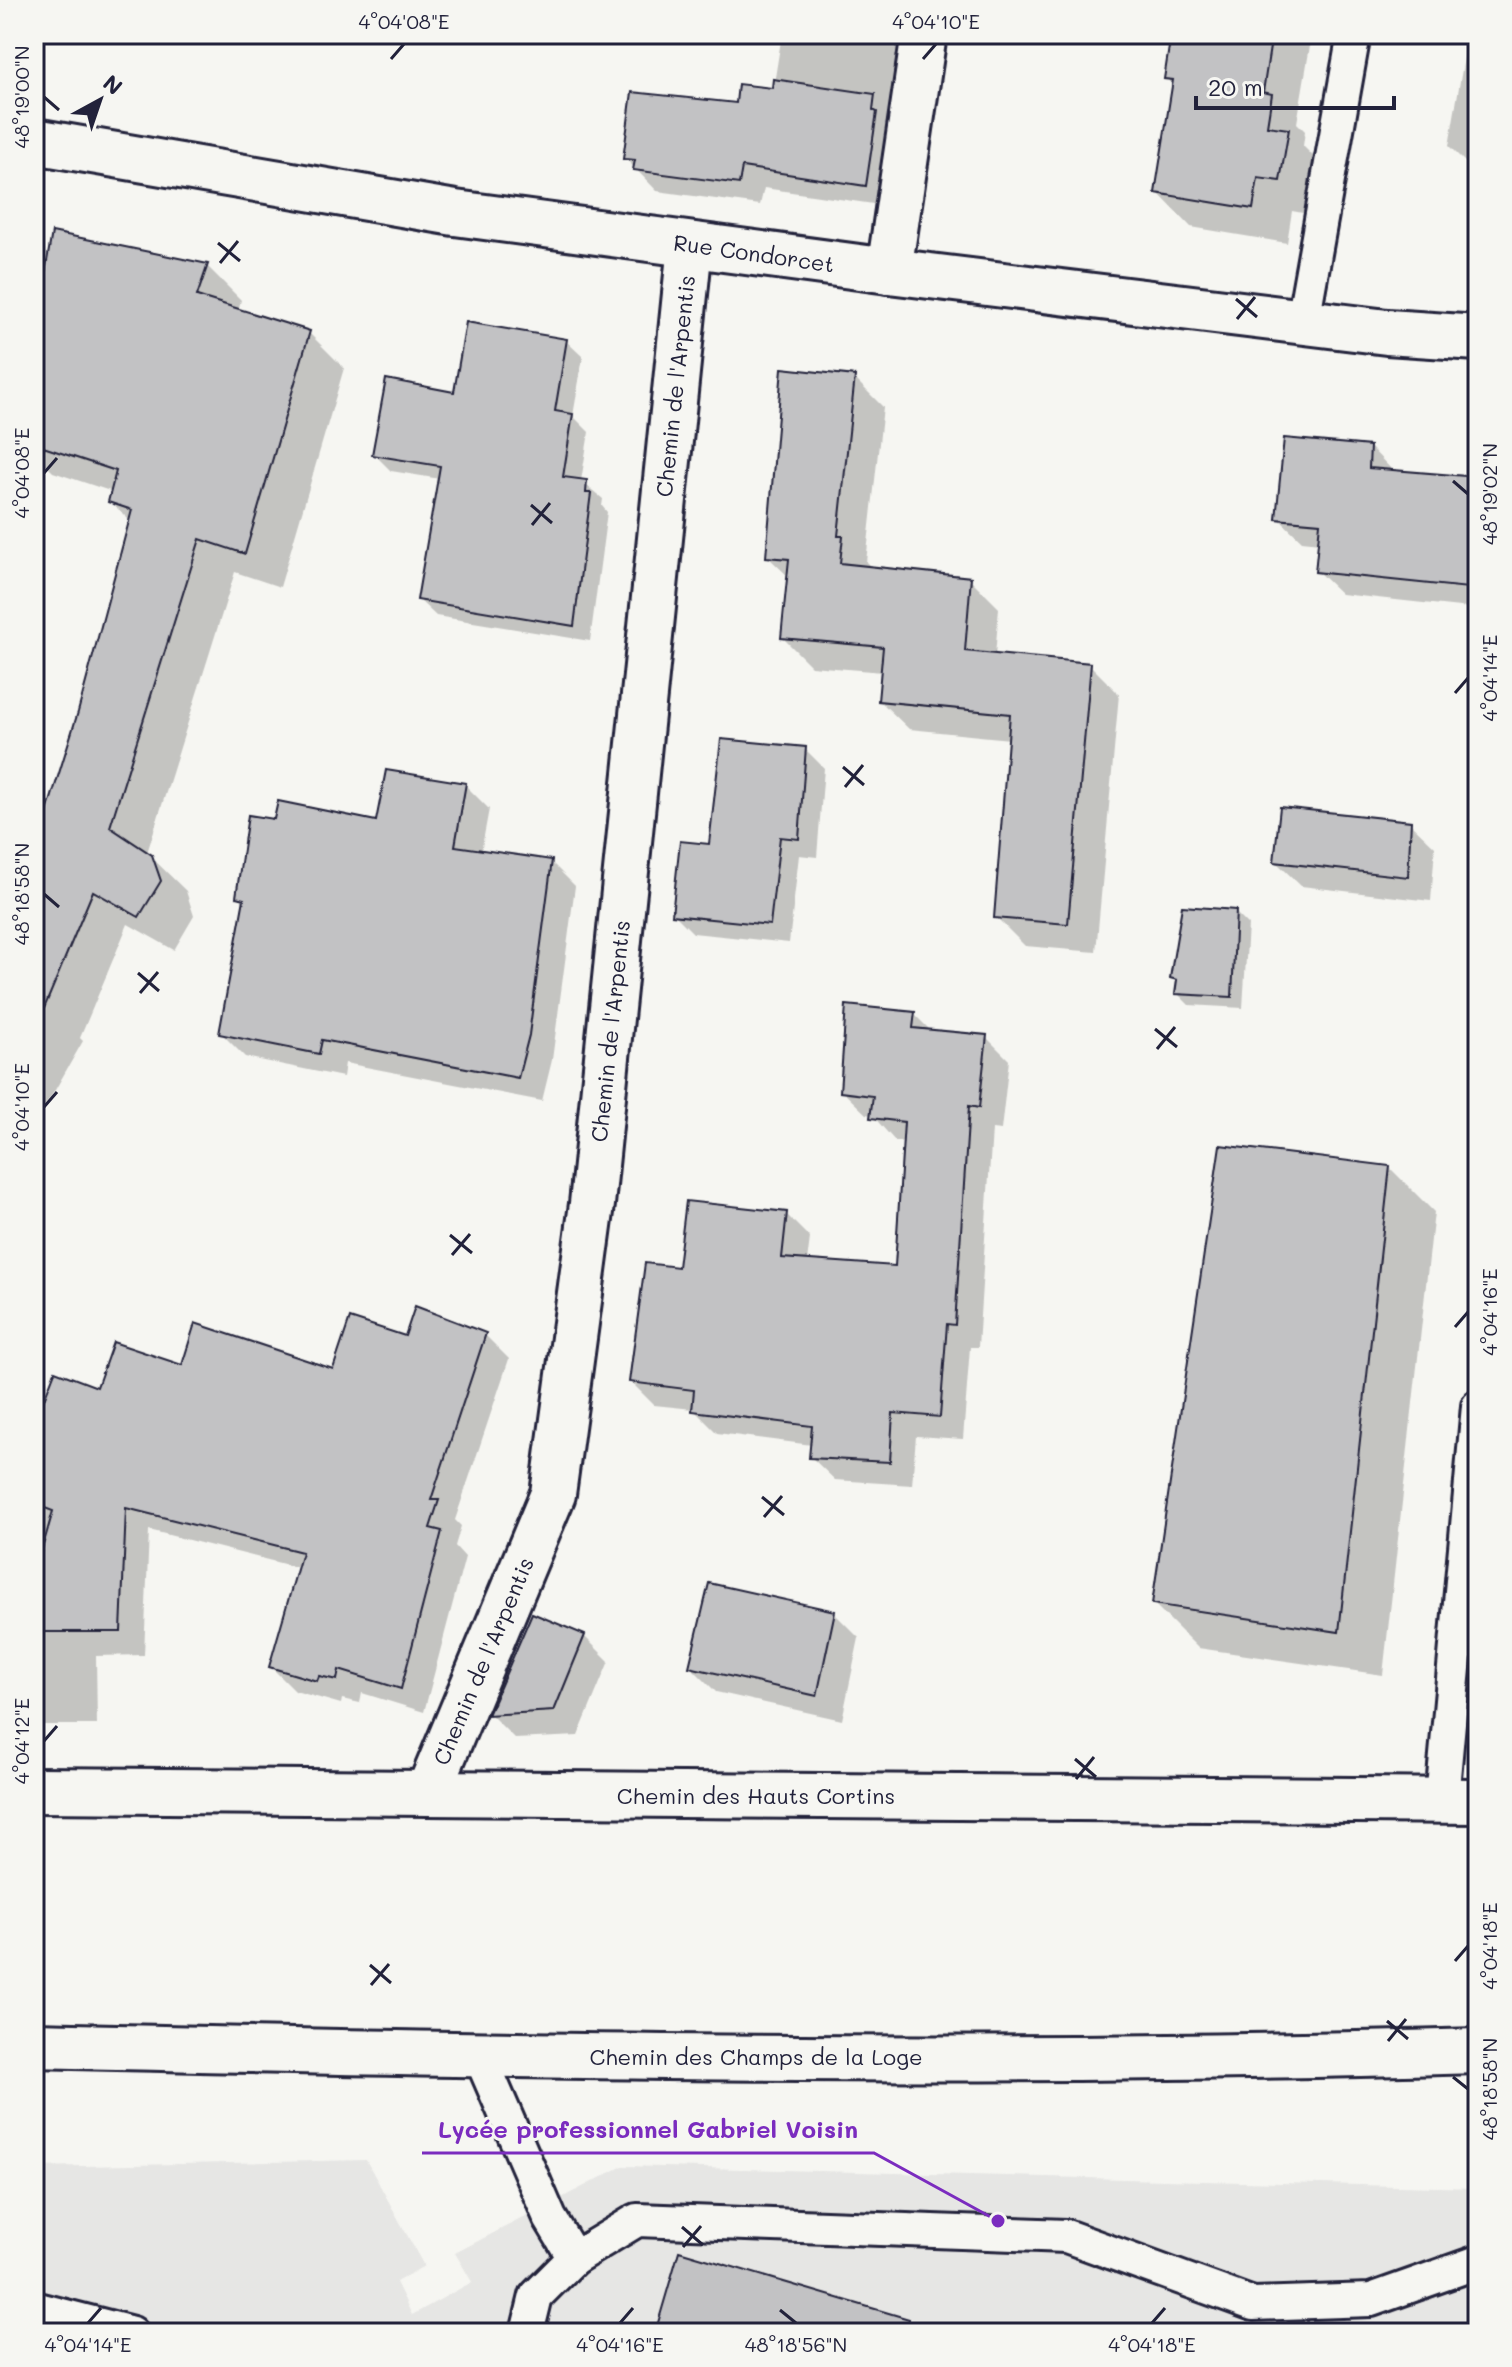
<svg xmlns="http://www.w3.org/2000/svg" width="1512" height="2367" viewBox="0 0 1512 2367" font-family="Mali,sans-serif">
<rect width="100%" height="100%" fill="#f6f6f2"/>
<filter id="ink" filterUnits="userSpaceOnUse"><feTurbulence type="fractalNoise" baseFrequency=".0125" numOctaves="2"/><feDisplacementMap in="SourceGraphic" scale="16" xChannelSelector="R" yChannelSelector="G"/><feConvolveMatrix kernelMatrix="1 2 1 2 8 2 1 2 1" color-interpolation-filters="sRGB"/></filter>
<g filter="url(#ink)">
<path fill="#e6e6e4" d="M366 2160 424 2266 396 2282 412 2315 472 2282 455 2253 623 2166 1478 2188V2333H34V2167Z"/>
<g fill="#0003">
<path d="M782 34H909L887 206 764 188 760 205 657 191 625 158 773 90Z"/>
<path d="M1173 34H1312L1297 123 1305 131 1303 146 1322 165 1314 215 1292 211 1287 243 1191 227 1157 192 1174 86 1166 78Z"/>
<path d="M1468 34H1478V165L1466 163 1449 146Z"/>
<path d="M207 266 241 300 238 311 309 333 344 368 280 587 235 572 147 853 186 891 194 916 174 950 128 924 80 1038 83 1041 34 1127V861L80 712 131 522 110 501 113 492 53 472 34 453V346Z"/>
<path d="M566 341 583 357 573 416 589 432 581 481 603 499 602 506 607 512 590 641 436 616 419 600 440 479 391 471 374 454 455 395Z"/>
<path d="M854 378 883 407 866 562 871 567 970 579 999 608 995 656 1090 665 1119 694 1096 952 1025 946 996 917 1010 739 909 729 880 701 883 672 811 666 783 638 789 577 768 557Z"/>
<path d="M1370 447 1394 472 1478 479V609L1341 594 1317 571 1320 543 1302 541 1278 518Z"/>
<path d="M805 749 824 768 817 857 799 855 789 943 693 933 674 914 711 846Z"/>
<path d="M465 785 489 809 481 852 551 862 575 886 552 1060 542 1101 345 1063 343 1077 245 1057 221 1033 245 904 238 896 275 821 378 824Z"/>
<path d="M1410 823 1435 847 1431 901 1301 886 1276 862Z"/>
<path d="M1235 912 1248 925 1243 1008 1189 1005 1177 993 1178 984 1172 977Z"/>
<path d="M914 1014 932 1032 986 1037 1009 1060 1001 1130 992 1129 978 1347H970L963 1439 916 1436 912 1485 835 1480 811 1457 812 1445 717 1433 693 1409 654 1405 631 1382 680 1270 786 1214 810 1238 807 1262 896 1268 905 1142 895 1141 872 1115 866 1114 842 1091Z"/>
<path d="M1390 1168 1434 1212 1383 1675 1198 1648 1154 1604Z"/>
<path d="M485 1335 509 1359 455 1520 461 1526 455 1546 465 1557 424 1712 362 1693 360 1703 342 1699 341 1704 295 1691 271 1667 300 1568 149 1530 144 1655 96 1656 97 1725H34V1426L99 1389 183 1368 335 1372 407 1338Z"/>
<path d="M834 1613 859 1638 842 1720 716 1692 691 1667Z"/>
<path d="M584 1636 609 1661 578 1736 515 1739 490 1714Z"/>
<path d="M681 2253 948 2333H657Z"/>
</g>
<g fill="#c2c2c4" stroke="#22223b" stroke-width="2">
<path d="M1171 34H1272L1263 92 1272 94 1267 126 1289 129 1280 181 1258 178 1253 209 1155 193 1173 80 1164 79Z"/>
<path d="M773 79 875 94 873 110 877 112 866 186 742 167 739 184 633 170 635 160 623 159 632 92 736 103 738 84 772 88Z"/>
<path d="M52 232 208 264 197 296 310 331 245 554 200 539 110 827 152 855 161 881 139 917 93 891 35 1030 34 854 78 712 132 510 108 502 116 471 34 444V337Z"/>
<path d="M466 322 567 339 555 411 573 414 563 477 587 480 586 493H591L574 626 417 600 440 466 372 455 386 379 454 392Z"/>
<path d="M782 368 855 376 838 536H843L840 563 971 577 965 651 1091 663 1068 924 994 918 1010 714 878 701 883 647 781 638 789 559 766 557Z"/>
<path d="M1284 438 1370 446 1369 468 1478 477V549L1472 548 1468 588 1315 572 1320 523 1276 519Z"/>
<path d="M721 739 806 747 799 839 780 837 770 925 672 915 680 841 709 844Z"/>
<path d="M386 770 466 783 455 846 552 860 529 1035 518 1078 322 1040 319 1054 219 1034 244 899 236 897 248 815 274 819 278 801 376 821Z"/>
<path d="M1280 807 1411 821 1408 877 1274 862Z"/>
<path d="M1182 906 1236 910 1232 997 1175 994 1177 980 1170 978Z"/>
<path d="M846 1005 915 1012 913 1028 987 1035 979 1108 969 1106 955 1325 947 1324 940 1417 893 1413 890 1462 809 1458 812 1426 692 1411 694 1390 629 1382 645 1263 678 1267 686 1201 787 1212 782 1258 895 1266 904 1122 870 1118 873 1096 840 1092Z"/>
<path d="M1220 1145 1390 1166 1339 1632 1152 1604Z"/>
<path d="M415 1306 486 1333 431 1500H439L430 1528 442 1531 401 1689 339 1670 337 1680 319 1676 317 1681 269 1667 302 1552 126 1508 121 1632H34V1577L53 1511 34 1504V1425L55 1371 97 1387 113 1342 182 1365 195 1323 333 1369 350 1318 405 1336Z"/>
<path d="M709 1583 835 1611 817 1696 689 1667Z"/>
<path d="M532 1613 585 1635 554 1711 488 1715Z"/>
<path d="M679 2251 909 2319 907 2333H655Z"/>
</g>
<g fill="none" stroke-linecap="round" stroke-linejoin="round">
<g stroke="#22223b" stroke-width="38">
<g id="service">
<path d="M1303 321 1354 34"/>
<path d="M1442 1799 1478 1406"/>
<path d="M480 2056 550 2218 574 2258 637 2220 1066 2236 1253 2304 1371 2300 1478 2262"/>
<path d="M34 2308 132 2333"/>
<path d="M527 2333 536 2296 574 2258"/>
</g>
</g>
<g stroke="#22223b" stroke-width="50">
<g id="minor">
<path d="M34 141 455 213 889 271 1387 332 1478 338"/>
<path d="M889 271 924 34"/>
<path d="M34 1790 1478 1801"/>
<path d="M428 1793 553 1494 592 1204 690 245"/>
<path d="M34 2045C515 2057 997 2065 1478 2051"/>
</g>
</g>
<use href="#service" stroke="#f6f6f2" stroke-width="32"/>
<use href="#minor" stroke="#f6f6f2" stroke-width="44"/>
</g>
</g>
<path fill="none" stroke="#22223b" stroke-width="3" d="M391 59 404 44M923 59 936 44M44 97 59 110M218 243 240 261M220 263 238 241M1236 299 1257 317M1237 319 1255 297M44 473 57 458M1453 481 1468 494M531 505 552 523M532 525 550 503M1455 693 1468 678M843 767 864 785M845 787 863 765M44 894 59 907M138 973 159 991M140 993 158 972M1155 1029 1177 1047M1157 1049 1175 1027M44 1107 57 1092M450 1235 472 1253M452 1255 470 1234M1455 1327 1468 1312M762 1497 784 1515M764 1517 782 1496M44 1741 57 1726M1075 1759 1096 1777M1076 1779 1094 1757M1455 1961 1468 1946M370 1965 391 1983M371 1985 389 1964M1387 2021 1408 2039M1388 2041 1406 2019M1453 2077 1468 2089M682 2227 703 2245M683 2247 701 2226M780 2310 796 2323M88 2323 101 2308M620 2323 633 2308M1152 2323 1165 2308"/>
<g text-anchor="middle" dominant-baseline="central" stroke-width="6" stroke-linejoin="round" paint-order="stroke">
<g font-size="22" fill="#22223b" stroke="#f6f6f2">
<text transform="translate(754 253) rotate(8)">Rue Condorcet</text>
<text transform="translate(675 386) rotate(-84)">Chemin de l'Arpentis</text>
<text transform="translate(610 1031) rotate(-84)">Chemin de l'Arpentis</text>
<text transform="translate(483 1661) rotate(-67)">Chemin de l'Arpentis</text>
<text x="756" y="1795">Chemin des Hauts Cortins</text>
<text x="756" y="2056">Chemin des Champs de la Loge</text>
</g>
</g>
<path fill="none" stroke="#7b2cbf" stroke-width="3" d="M998 2221L874 2153H422"/>
<circle fill="#7b2cbf" stroke="#f6f6f2" stroke-width="3" cx="998" cy="2221" r="8"/>
<g font-size="24" text-anchor="middle" font-weight="bold" fill="#7b2cbf" stroke="#f6f6f2" stroke-width="6" stroke-linejoin="round" paint-order="stroke">
<text x="648" y="2138">Lycée professionnel Gabriel Voisin</text>
</g>
<rect width="1512" height="2367" fill="none" stroke="#f6f6f2" stroke-width="88"/>
<g transform="translate(100 100) rotate(40)" stroke="#f6f6f2" stroke-width="6" paint-order="stroke">
<path d="M0-6L14 30L0 20L-14 30Z" fill="#22223b"/>
<text y="-12" font-size="22" font-weight="bold" text-anchor="middle" fill="#22223b">N</text>
</g>
<path d="M1196 96v12h198v-12" fill="none" stroke="#22223b" stroke-width="4"/>
<text x="1208" y="96" font-size="24" fill="#22223b" stroke="#f6f6f2" stroke-width="6" paint-order="stroke">20 m</text>
<rect x="44" y="44" width="1424" height="2279" fill="none" stroke="#22223b" stroke-width="3"/>
<g font-size="20" text-anchor="middle" fill="#22223b">
<text x="404" y="29">4°04'08"E</text>
<text x="936" y="29">4°04'10"E</text>
<text transform="translate(22 97) rotate(-90)" y="7">48°19'00"N</text>
<text transform="translate(22 473) rotate(-90)" y="7">4°04'08"E</text>
<text transform="translate(1490 494) rotate(-90)" y="7">48°19'02"N</text>
<text transform="translate(1490 678) rotate(-90)" y="7">4°04'14"E</text>
<text transform="translate(22 894) rotate(-90)" y="7">48°18'58"N</text>
<text transform="translate(22 1107) rotate(-90)" y="7">4°04'10"E</text>
<text transform="translate(1490 1312) rotate(-90)" y="7">4°04'16"E</text>
<text transform="translate(22 1741) rotate(-90)" y="7">4°04'12"E</text>
<text transform="translate(1490 1946) rotate(-90)" y="7">4°04'18"E</text>
<text transform="translate(1490 2089) rotate(-90)" y="7">48°18'58"N</text>
<text x="88" y="2352">4°04'14"E</text>
<text x="620" y="2352">4°04'16"E</text>
<text x="796" y="2352">48°18'56"N</text>
<text x="1152" y="2352">4°04'18"E</text>
</g>
</svg>
